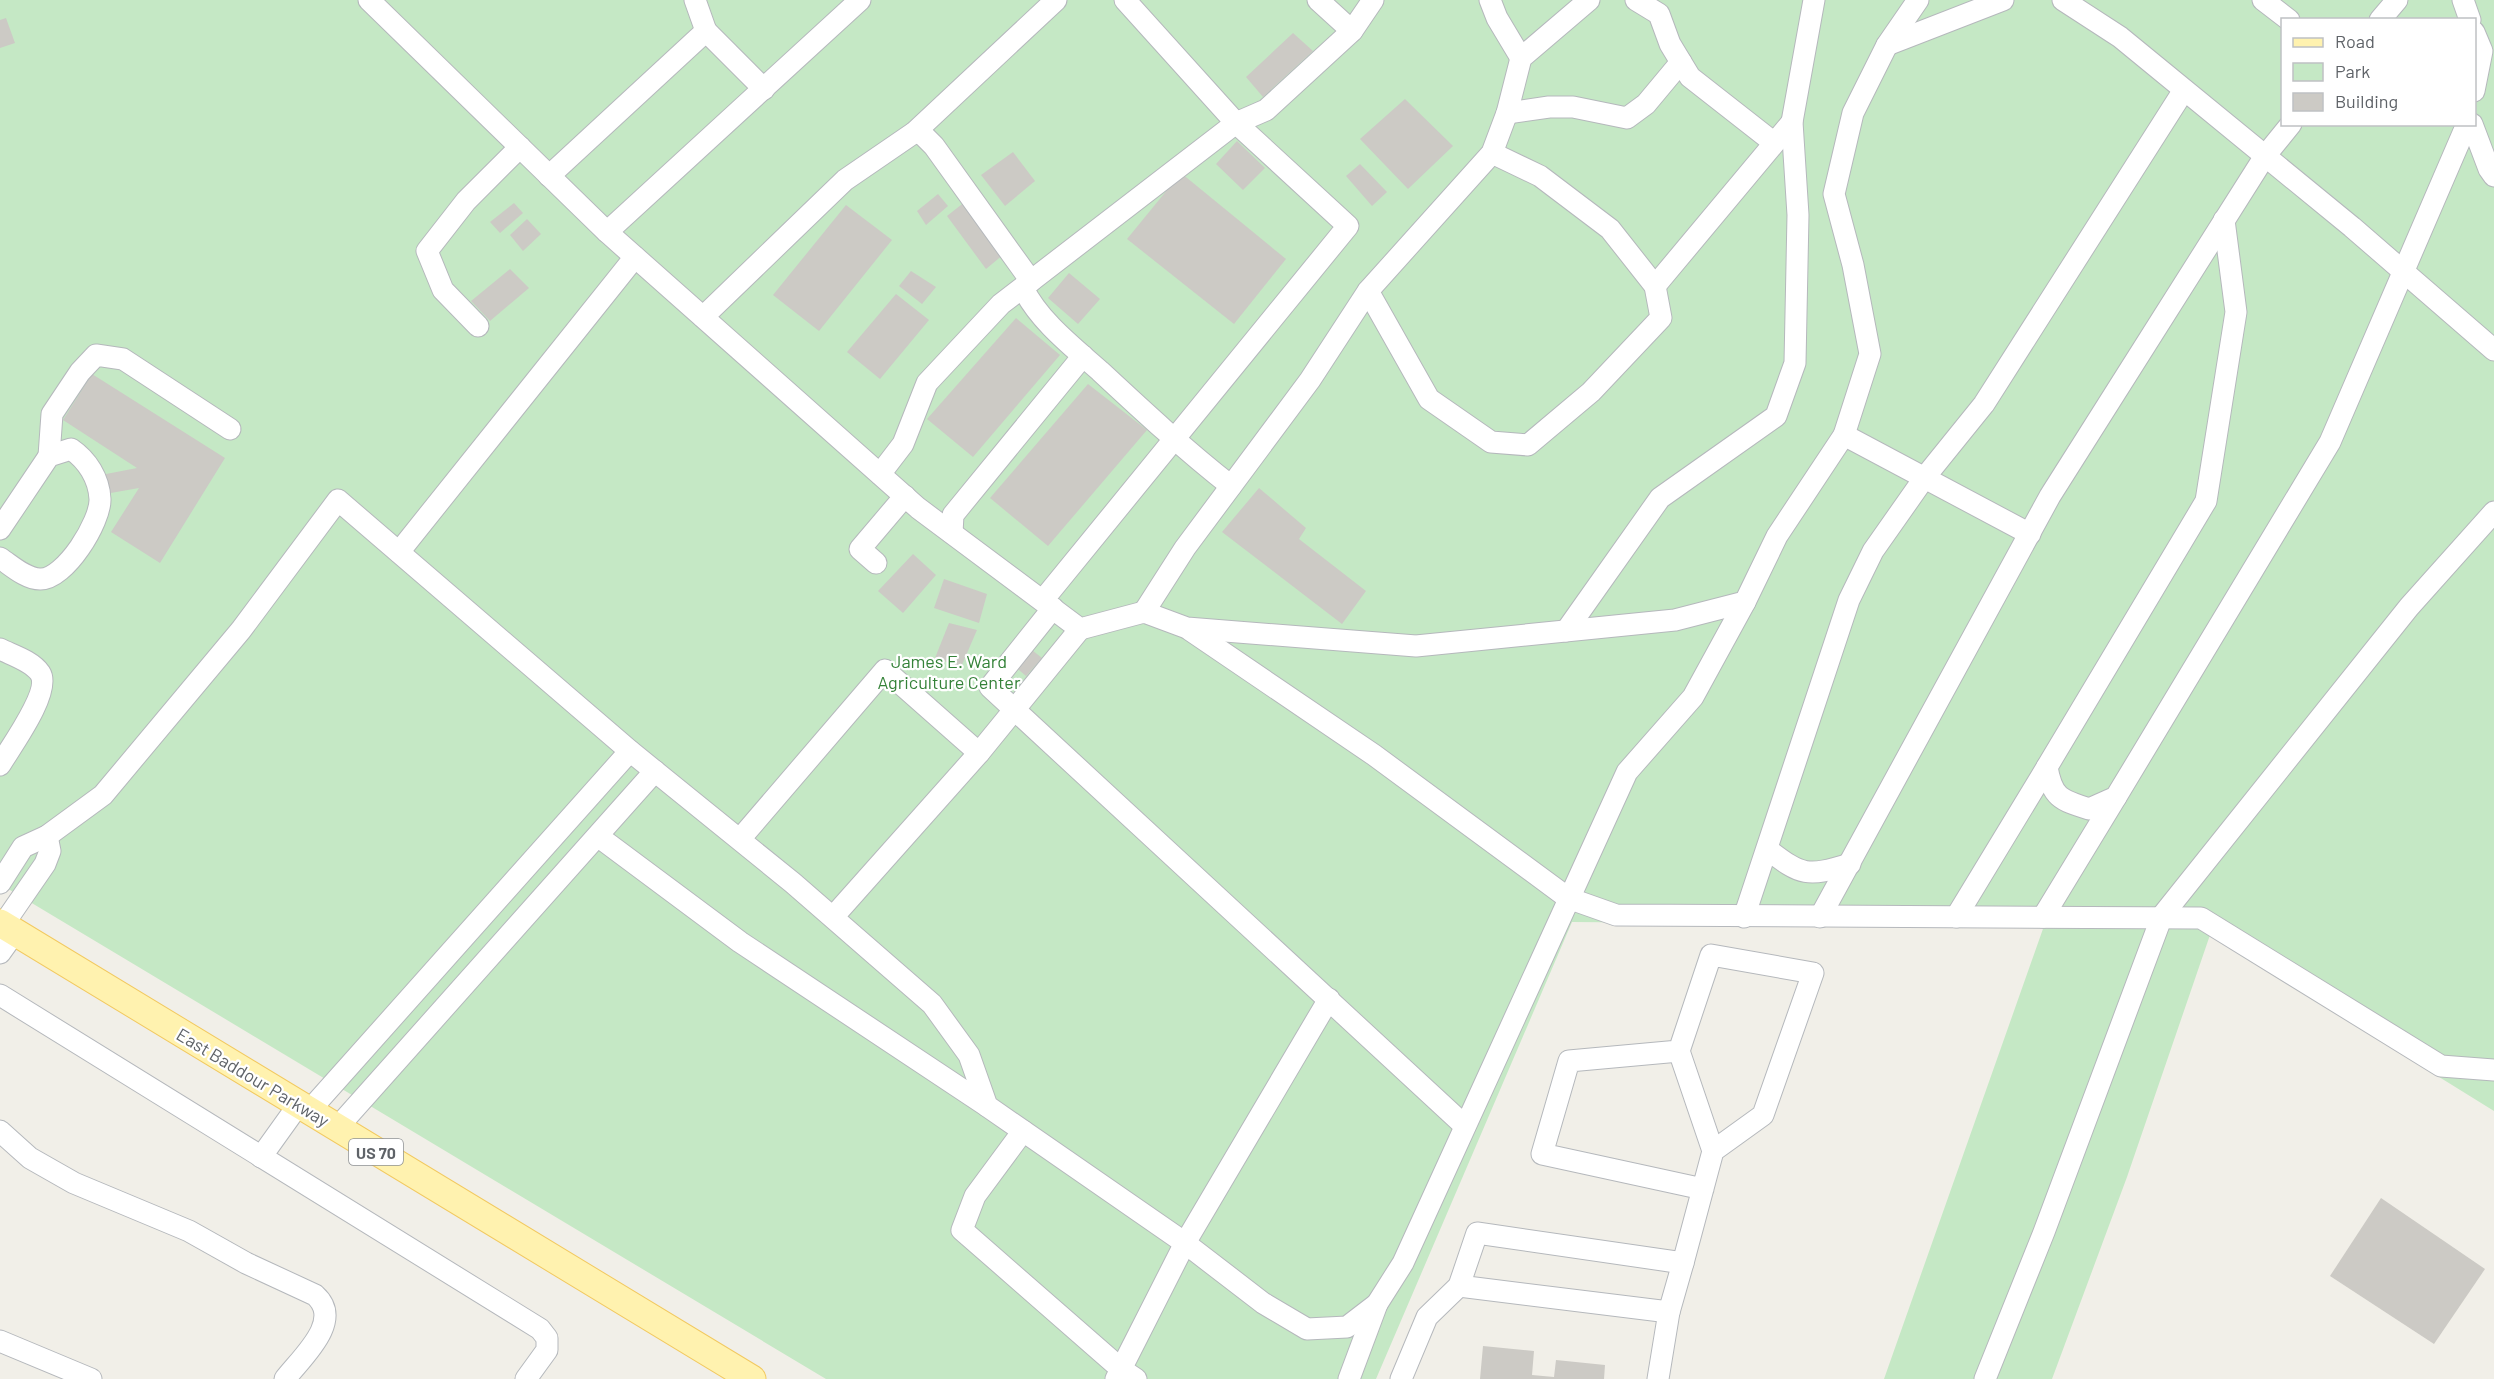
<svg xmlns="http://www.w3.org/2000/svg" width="2494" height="1379" viewBox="0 0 2494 1379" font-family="Barlow,sans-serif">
<rect width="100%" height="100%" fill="#f1efe8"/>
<path fill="#c5e8c5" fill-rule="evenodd" d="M0 0H2494V1111L2210 935 2127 1177 2052 1379H1884L2044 926 1572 922 1376 1379H826L0 884ZM2282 20H2474V124H2282Z"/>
<g fill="#cccac5">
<path d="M6 18 15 43 0 48V20Z"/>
<path d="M1293 33 1313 51 1263 97 1246 77Z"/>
<path d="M1405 99 1453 146 1408 189 1360 139Z"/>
<path d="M1237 141 1265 168 1243 190 1216 164Z"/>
<path d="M1013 152 1035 181 1005 206 981 175Z"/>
<path d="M1360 164 1387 192 1372 206 1346 176Z"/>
<path d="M1181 173 1286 259 1234 324 1127 239Z"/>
<path d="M938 194 948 206 926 225 917 211Z"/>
<path d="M966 201 1004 254 986 269 947 216Z"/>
<path d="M514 203 523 213 500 233 490 222Z"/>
<path d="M846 205 892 240 819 331 773 295Z"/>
<path d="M527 219 541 234 523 251 510 235Z"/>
<path d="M510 269 529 288 490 321 471 301Z"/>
<path d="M911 271 936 287 922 304 899 286Z"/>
<path d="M1069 273 1100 299 1078 324 1048 298Z"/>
<path d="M896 294 929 320 880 379 847 352Z"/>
<path d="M1016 318 1060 355 973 457 927 419Z"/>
<path d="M92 374 225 458 160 563 111 532 139 488 105 494 101 475 137 468 63 420Z"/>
<path d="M1088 384 1147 430 1048 546 990 498Z"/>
<path d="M1259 488 1306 528 1299 539 1366 591 1342 624 1222 532Z"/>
<path d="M913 554 936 575 903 613 878 591Z"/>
<path d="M944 579 987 594 979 623 934 608Z"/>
<path d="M949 623 977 630 961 667 935 658Z"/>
<path d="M1027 646 1042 658 1026 676 1013 665Z"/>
<path d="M2381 1198 2485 1269 2434 1344 2330 1276Z"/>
<path d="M1483 1346 1534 1351 1532 1375 1554 1377 1556 1360 1605 1365 1604 1379H1480Z"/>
</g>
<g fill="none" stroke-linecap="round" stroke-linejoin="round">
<g stroke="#b5b8bc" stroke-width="23">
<g id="minor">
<path d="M369 0 607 232 918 508 1080 629 1144 612 1187 628 1416 646 1675 620 1745 602 1777 536 1844 435 1870 354 1853 265 1834 194 1853 113 1887 45 1918 0"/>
<path d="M1318 0 1352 31"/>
<path d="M1490 0 1497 18 1521 58"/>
<path d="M1636 0 1659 14 1670 44 1690 77 1773 142"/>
<path d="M2063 0 2120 37 2352 227 2494 350"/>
<path d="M2263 0 2289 20"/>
<path d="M2463 0 2470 20"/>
<path d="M2380 20 2397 0"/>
<path d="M706 31 764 89"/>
<path d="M2474 32 2482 51 2474 91"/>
<path d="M1887 45 2003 0"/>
<path d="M1507 113 1549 107H1573L1627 118 1646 104 1681 62"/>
<path d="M2472 124 2489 169 2494 176"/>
<path d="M915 132 923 135 934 146 1031 281"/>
<path d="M549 176 706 31 695 0"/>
<path d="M2224 220 2236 312 2206 501 2047 767C2052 797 2060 800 2089 809L2116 797 2330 442 2467 124"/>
<path d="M607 232 860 0"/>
<path d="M1655 286 1792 122"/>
<path d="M1023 288C1039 321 1073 347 1100 371 1143 411 1185 450 1231 486"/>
<path d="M1368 291 1429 399 1491 442 1528 445 1591 392 1661 318 1655 286 1610 229 1540 176 1492 153"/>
<path d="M703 317 845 180 915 132 1056 0"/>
<path d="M478 326 443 290 427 251 466 201 520 147"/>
<path d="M1844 435 2030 534"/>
<path d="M49 456 52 414 80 372 96 355 123 359 230 429"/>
<path d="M880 474 903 444 927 383 1001 304 1236 123 1266 110 1352 31 1373 0"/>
<path d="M0 529 49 456 71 449C87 460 99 478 100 499 101 521 65 580 40 579 26 579 12 566 0 558"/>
<path d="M952 533 953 515 1083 356"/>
<path d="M399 552 635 257"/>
<path d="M876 563 860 549 905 496"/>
<path d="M1043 600 1348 226 1236 123 1125 0"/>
<path d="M1053 608 990 687 1465 1126"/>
<path d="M1144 612 1185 548 1310 380 1368 291 1492 153 1507 113 1521 58 1589 0"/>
<path d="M1190 630 1374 755 1568 898 1616 915 2201 918 2441 1066 2494 1070"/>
<path d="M1566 631 1660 498 1776 416 1795 363 1798 215 1792 122 1814 0"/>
<path d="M0 649C12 655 32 661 40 673 52 691 10 748 0 765"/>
<path d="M599 837 740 942 987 1106"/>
<path d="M740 839 885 670 979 753 1080 629"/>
<path d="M1767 849C1802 876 1807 877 1850 864"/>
<path d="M0 883 23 847 47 836 103 795 241 630 338 500 630 751 793 883 932 1004 969 1055 987 1106 1185 1243 1263 1303 1307 1329 1347 1327 1377 1304 1403 1263 1627 772 1693 697 1745 602"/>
<path d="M833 917 979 753"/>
<path d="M1744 917 1849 600 1873 551 1925 477 1984 404 2184 90"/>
<path d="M1820 917 2050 496 2265 156 2291 124"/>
<path d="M1956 917 2047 767"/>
<path d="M2043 917 2116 797"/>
<path d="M3 925 45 864 50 851 47 836"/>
<path d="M0 953 15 932"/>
<path d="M0 995 540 1329 547 1338V1350L526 1379"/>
<path d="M1679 1051 1713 1151"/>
<path d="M309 1111 630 751"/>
<path d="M337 1128 655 771"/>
<path d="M0 1131 30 1158 74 1183 189 1231 246 1263 315 1295C344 1321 302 1357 285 1379"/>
<path d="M1023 1131 975 1196 962 1230 1121 1369 1136 1379"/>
<path d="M261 1157 299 1104"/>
<path d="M1459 1286 1669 1312 1683 1263"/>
<path d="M0 1341 91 1379"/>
<path d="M1116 1379 1185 1243 1329 999"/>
<path d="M1349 1379 1377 1304"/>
<path d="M1401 1379 1427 1317 1459 1286 1477 1233 1683 1263 1713 1151 1763 1115 1813 973 1711 955 1679 1051 1569 1061 1542 1154 1703 1189"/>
<path d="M1658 1379 1669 1312"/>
<path d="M1985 1379 2044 1232 2162 916 2409 607 2494 512"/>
</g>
</g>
<g stroke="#f2c960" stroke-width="29">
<path id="major" d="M0 923 752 1379"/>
</g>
<use href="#minor" stroke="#fff" stroke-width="21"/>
<use href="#major" stroke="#fff2af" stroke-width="27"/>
</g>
<g text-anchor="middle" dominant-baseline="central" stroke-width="4.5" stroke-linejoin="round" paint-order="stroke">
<rect fill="#fff" stroke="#8f9295" stroke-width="1.5" x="349" y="1139" width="54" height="26" rx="4.5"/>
<g font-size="16" font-weight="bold" fill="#5f6368">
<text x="376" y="1152">US 70</text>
</g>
<g font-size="18" fill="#348238" stroke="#fff">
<text x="949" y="661">James E. Ward<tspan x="949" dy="21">Agriculture Center</tspan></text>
</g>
<g font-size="18" fill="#5f6368" stroke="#fff">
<text transform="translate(253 1077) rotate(31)">East Baddour Parkway</text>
</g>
</g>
<rect x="2281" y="18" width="195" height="108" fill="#ffffff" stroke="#bfc1c3" stroke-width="1.5"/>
<rect x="2293" y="38" width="30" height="9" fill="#fff2af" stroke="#bfc1c3" stroke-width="1.5"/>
<text x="2335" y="48" font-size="18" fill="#5f6368">Road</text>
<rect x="2293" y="63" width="30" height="18" fill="#c5e8c5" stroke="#bfc1c3" stroke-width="1.5"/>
<text x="2335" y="78" font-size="18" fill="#5f6368">Park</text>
<rect x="2293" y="93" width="30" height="18" fill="#cccac5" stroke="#bfc1c3" stroke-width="1.5"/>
<text x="2335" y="108" font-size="18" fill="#5f6368">Building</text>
</svg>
